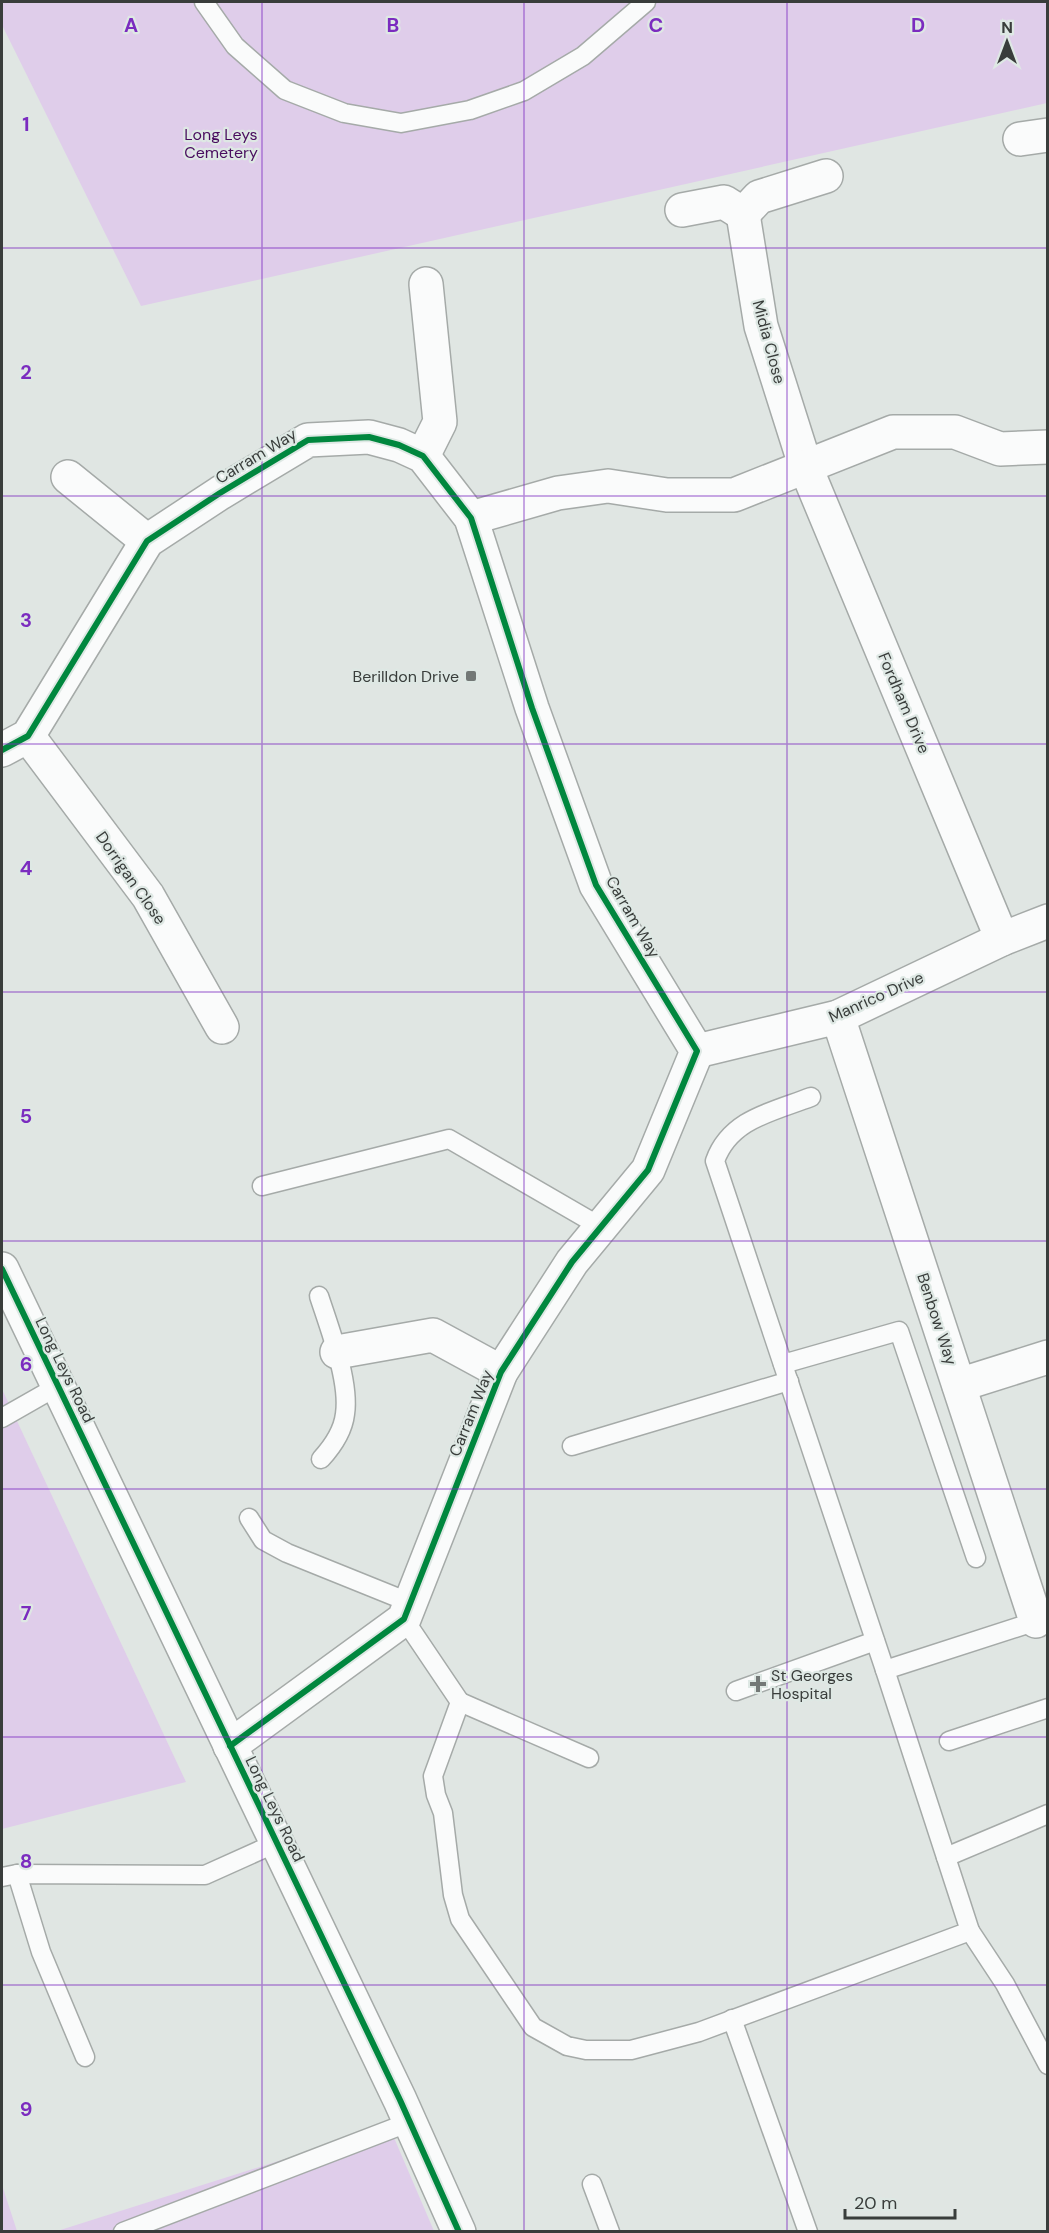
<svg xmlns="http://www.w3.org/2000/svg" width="1049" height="2233" viewBox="0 0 1049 2233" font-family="'DM Sans',sans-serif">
<rect width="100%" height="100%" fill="#e0e6e3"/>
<g fill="#dfcdea">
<path d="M2 2H1047V103L141 306 2 25Z"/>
<path d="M2 1389 186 1782 2 1829Z"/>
<path d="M389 2126 434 2231 54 2232Z"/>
<path d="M2 2185 17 2231H2Z"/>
</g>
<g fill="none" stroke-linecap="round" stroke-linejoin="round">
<g stroke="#a5aaa8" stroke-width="21">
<g id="lane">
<path d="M204 2 235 46 285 90 344 113 401 123 470 110 524 91 583 56 646 2"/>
<path d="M811 1097C772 1112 730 1119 715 1161L885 1670"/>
<path d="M262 1186 449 1139 601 1227"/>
<path d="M319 1296C329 1327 350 1381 345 1414 343 1431 332 1447 321 1459"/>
<path d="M783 1364 899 1331 976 1558"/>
<path d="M2 1418 58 1386"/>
<path d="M572 1446 789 1381"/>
<path d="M249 1518 263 1540 287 1553 411 1603"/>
<path d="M404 1619 460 1702 433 1776 436 1795 443 1813 453 1895 460 1919 533 2027 567 2046 586 2050H631L699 2032 970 1931 885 1670 1043 1619"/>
<path d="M736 1691 875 1641"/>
<path d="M460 1702 589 1758"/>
<path d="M949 1741 1048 1708"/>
<path d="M946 1857 1048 1814"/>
<path d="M17 1874 41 1952 85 2057"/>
<path d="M2 1877 17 1874 205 1875 276 1843"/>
<path d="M970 1931 1005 1984 1048 2065"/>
<path d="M732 2019 808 2232"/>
<path d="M592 2184 610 2232"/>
<path d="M123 2232 410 2122"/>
</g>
</g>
<g stroke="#a5aaa8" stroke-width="36">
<g id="street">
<path d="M1020 139 1048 135"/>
<path d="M682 210 724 202 743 214"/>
<path d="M743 214 761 326 806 468 1002 939"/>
<path d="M743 214 759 197 826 176"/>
<path d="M423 456 440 422 426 284"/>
<path d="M68 477 147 541"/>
<path d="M471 518 558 493 608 486 667 495H734L893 432H955L1000 449 1048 447"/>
<path d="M28 736 148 896 222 1027"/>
<path d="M2 750 28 736 147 541 220 493 308 440 369 437 399 445 423 456 471 518 532 708 596 885 697 1051 648 1170 572 1262 501 1372 404 1619 230 1746"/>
<path d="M838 1017 1036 1621"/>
<path d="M697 1051 838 1017 1002 939 1048 921"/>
<path d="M337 1352 433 1335 501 1372"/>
<path d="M959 1385 1048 1357"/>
</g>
</g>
<g stroke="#a5aaa8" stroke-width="36">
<path id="secondary" d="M2 1269 400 2100 459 2232"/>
</g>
<use href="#lane" stroke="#fafbfb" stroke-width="18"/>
<use href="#street" stroke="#fafbfb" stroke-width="33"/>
<use href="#secondary" stroke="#fafbfb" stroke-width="33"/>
<g stroke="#dee8e4" stroke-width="10">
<g id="cycleway">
<path d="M2 750 28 736 147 541 220 493 308 440 369 437 399 445 423 456 471 518 532 708 596 885 697 1051 648 1170 572 1262 501 1372 404 1619 230 1746"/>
<path d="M2 1269 400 2100 459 2232"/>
</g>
</g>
<use href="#cycleway" stroke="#00873e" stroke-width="6"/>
</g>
<path fill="none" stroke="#7b2cbf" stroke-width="1.5" stroke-opacity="0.55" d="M262 2V2232M524 2V2232M787 2V2232M2 248H1048M2 496H1048M2 744H1048M2 992H1048M2 1241H1048M2 1489H1048M2 1737H1048M2 1985H1048"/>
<g fill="#737876" stroke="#dee8e4" stroke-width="2">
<rect x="465" y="670" width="12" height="12" rx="3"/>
<path d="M755 1675h6v6h6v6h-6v6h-6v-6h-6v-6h6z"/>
</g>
<g text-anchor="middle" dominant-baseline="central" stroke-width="4.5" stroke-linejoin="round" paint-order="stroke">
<g font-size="16" fill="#490d5f" stroke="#dee8e4">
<text x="221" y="134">Long Leys<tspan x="221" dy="18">Cemetery</tspan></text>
</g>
<g font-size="16" fill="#393d3b" stroke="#dee8e4">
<text transform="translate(769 342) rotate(75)">Midia Close</text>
<text transform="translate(256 456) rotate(-31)">Carram Way</text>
<text transform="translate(904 703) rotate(67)">Fordham Drive</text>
<text transform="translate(131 878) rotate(55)">Dorrigan Close</text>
<text transform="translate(633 917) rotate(60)">Carram Way</text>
<text transform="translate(876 997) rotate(-24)">Manrico Drive</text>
<text transform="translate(937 1319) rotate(72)">Benbow Way</text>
<text transform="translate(65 1370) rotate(64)">Long Leys Road</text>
<text transform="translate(471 1413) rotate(-68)">Carram Way</text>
<text transform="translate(275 1809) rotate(64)">Long Leys Road</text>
</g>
<g font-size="16" fill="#393d3b" stroke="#dee8e4" text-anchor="end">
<text x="459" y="676">Berilldon Drive</text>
<text x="771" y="1675" text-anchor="start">St Georges<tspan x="771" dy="18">Hospital</tspan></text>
</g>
</g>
<g font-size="20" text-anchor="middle" font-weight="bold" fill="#7b2cbf" stroke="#dee8e4" stroke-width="4.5" stroke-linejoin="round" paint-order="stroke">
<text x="131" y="32">A</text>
<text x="393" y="32">B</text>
<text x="656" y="32">C</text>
<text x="918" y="32">D</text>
<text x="26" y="131">1</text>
<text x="26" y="379">2</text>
<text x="26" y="627">3</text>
<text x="26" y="875">4</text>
<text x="26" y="1123">5</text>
<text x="26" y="1371">6</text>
<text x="26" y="1620">7</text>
<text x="26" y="1868">8</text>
<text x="26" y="2116">9</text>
</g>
<rect width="1049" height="2233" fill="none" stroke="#393d3b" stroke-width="6"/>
<g transform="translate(1007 42)" stroke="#dee8e4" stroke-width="4.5" paint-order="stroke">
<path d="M0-4.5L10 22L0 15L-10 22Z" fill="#393d3b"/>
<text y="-9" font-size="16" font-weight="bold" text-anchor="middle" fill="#393d3b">N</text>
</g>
<path d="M845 2209v9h110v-9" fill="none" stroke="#393d3b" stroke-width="3"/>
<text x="854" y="2209" font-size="18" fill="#393d3b" stroke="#dee8e4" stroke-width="4.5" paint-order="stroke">20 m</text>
</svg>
